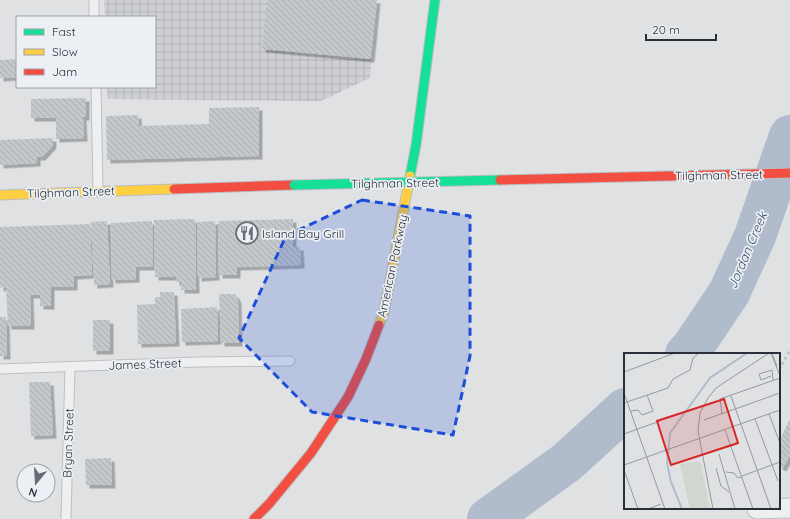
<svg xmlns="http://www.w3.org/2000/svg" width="790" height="519" viewBox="0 0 790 519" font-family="Quicksand,sans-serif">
<defs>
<pattern id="industrial-grid" width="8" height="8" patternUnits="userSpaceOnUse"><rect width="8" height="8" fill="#ced0d6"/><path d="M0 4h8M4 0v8" fill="none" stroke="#b1b3b8"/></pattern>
<pattern id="building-back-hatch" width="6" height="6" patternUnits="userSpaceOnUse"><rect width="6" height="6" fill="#c5c8ca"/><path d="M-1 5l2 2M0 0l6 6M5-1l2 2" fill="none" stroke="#a9acae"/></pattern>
<filter id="shadow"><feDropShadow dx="3.5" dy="3.5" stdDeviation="0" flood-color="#0004"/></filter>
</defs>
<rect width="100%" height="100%" fill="#dfe1e3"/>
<path fill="url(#industrial-grid)" d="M104 0H377L370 78 321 101 108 99 107 87H155V17H105Z"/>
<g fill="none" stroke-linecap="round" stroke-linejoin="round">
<g stroke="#b0bccc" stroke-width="42">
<path d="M686 354 692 348 729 293 755 236 790 136"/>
<path d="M488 519 567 462 625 409"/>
</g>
</g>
<g fill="url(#building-back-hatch)" filter="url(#shadow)">
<path d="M267 0H377L371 59 262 49Z"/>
<path d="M17 59V77L0 78V60Z"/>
<path d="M86 98V117H83L84 138 56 139V118H31V99Z"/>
<path d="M259 107V156L107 160 106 116 138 115 139 126 209 124V108Z"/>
<path d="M53 138V145L42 157H37V163L0 165V140Z"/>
<path d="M195 219 196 290H181V282H176V277H155L154 220Z"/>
<path d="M293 219V247H300L301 265 237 267V275H219L218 221Z"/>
<path d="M107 221 110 284 94 285 91 222Z"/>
<path d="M152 221 153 267H136V279L112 280 111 223Z"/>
<path d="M215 221 216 277 198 278 197 222Z"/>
<path d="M90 224 92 275 74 276V287H51V306H40V295H30L31 326H8L6 287 0 288V227Z"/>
<path d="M160 292H174L176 343 138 344 137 305 155 304V297H160Z"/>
<path d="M219 294H235L238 300 239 343H221Z"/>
<path d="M217 307 218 341 182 342 181 309Z"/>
<path d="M0 317H6L7 356H0Z"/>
<rect x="93" y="320" width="17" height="31"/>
<path d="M29 382H50L53 435 31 436Z"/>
<path d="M790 419V455L783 468 779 466V441Z"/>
<path d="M111 458 112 485H86L85 459Z"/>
</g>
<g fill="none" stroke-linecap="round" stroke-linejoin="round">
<g stroke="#bdbfc1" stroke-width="11">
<g id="lane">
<path d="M94 0V17"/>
<path d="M96 87 98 191"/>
<path d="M0 369 199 362 290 361"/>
<path d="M66 519 70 367"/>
</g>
</g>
<g stroke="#bdbfc1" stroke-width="21">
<path id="street" d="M757 509 790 508"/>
</g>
<g stroke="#bcbec1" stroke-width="11">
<path id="fast" d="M410 176 416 145 435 0"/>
</g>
<g stroke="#bcbec1" stroke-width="11">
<g id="slow">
<path d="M0 195 174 189"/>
<path d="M379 325 384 312 410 176"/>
</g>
</g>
<g stroke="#bcbec1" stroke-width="11">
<g id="jam">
<path d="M174 189 294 185"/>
<path d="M254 519 269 504 311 453 348 397 366 359 379 325"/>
</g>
</g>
<path stroke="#bebfc3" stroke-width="2.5" stroke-dasharray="3 3" stroke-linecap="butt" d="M779 370 790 350"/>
<use href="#lane" stroke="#eeeff1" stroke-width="9"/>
<use href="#street" stroke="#eeeff1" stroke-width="19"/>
<use href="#fast" stroke="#16e098" stroke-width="9"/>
<use href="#slow" stroke="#ffcf43" stroke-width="9"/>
<use href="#jam" stroke="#f24e42" stroke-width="9"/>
<g stroke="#bcbec1" stroke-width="11" stroke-linecap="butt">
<path id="fast-bridge" d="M294 185 500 180"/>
</g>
<g stroke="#bcbec1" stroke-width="11" stroke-linecap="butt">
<path id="jam-bridge" d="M500 180 790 173"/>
</g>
<use href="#fast-bridge" stroke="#16e098" stroke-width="9"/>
<use href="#jam-bridge" stroke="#f24e42" stroke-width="9"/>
</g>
<path fill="#1d4ed8" fill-opacity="0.2" stroke="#1d4ed8" stroke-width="3" stroke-dasharray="8 5" stroke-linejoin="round" d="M362 200 470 216V356L453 435 312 412 239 338 286 236Z"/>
<defs>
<g id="restaurant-ring" transform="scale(1.15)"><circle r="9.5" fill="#eceff3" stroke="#686d75" stroke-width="1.5"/><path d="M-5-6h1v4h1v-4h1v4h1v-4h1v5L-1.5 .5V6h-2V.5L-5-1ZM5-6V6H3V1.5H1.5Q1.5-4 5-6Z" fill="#686d75"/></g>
</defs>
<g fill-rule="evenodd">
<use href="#restaurant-ring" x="247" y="233"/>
</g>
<g text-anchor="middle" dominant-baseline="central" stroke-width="3.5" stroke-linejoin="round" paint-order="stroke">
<g font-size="12" fill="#282e3a" stroke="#eceff3">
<text transform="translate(719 175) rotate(-1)">Tilghman Street</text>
<text transform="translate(395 183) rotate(-1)">Tilghman Street</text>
<text transform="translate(71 192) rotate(-2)">Tilghman Street</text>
<text transform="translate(392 266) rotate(-78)">American Parkway</text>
<text transform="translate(145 364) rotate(-2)">James Street</text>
<text transform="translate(68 443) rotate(-88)">Bryan Street</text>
</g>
<g font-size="12" fill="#282e3a" stroke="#eceff3" text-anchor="start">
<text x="262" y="233">Island Bay Grill</text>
</g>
<g font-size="13" font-style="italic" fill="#374b6a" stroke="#eceff3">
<text transform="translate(747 250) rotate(-67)">Jordan Creek</text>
</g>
</g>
<g transform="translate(624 353)">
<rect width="156" height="156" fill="#dfe1e3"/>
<path d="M76 108 86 156H66L56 111Z" fill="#cfd7cf"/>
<path d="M75 115 81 149 66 152 60 118Z" fill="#cfd7cf"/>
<path fill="none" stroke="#b0bccc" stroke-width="2" d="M58 156 47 129 43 110 46 80 86 25 123 0"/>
<path fill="none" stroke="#96999f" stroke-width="1" d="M147 0 156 23M148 1 153 13M0 19 51 0M147 23 137 27 135 21 148 17 149 27M0 40 41 156M107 43 147 156M0 50 44 35 49 26 66 17 69 5 75 0M7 58 14 57 18 62 29 58 23 42M98 61 96 46 156 25M145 61 156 90M131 66 154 128M80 67 156 40M101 77 129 156M0 81 36 68M95 101 111 156M0 112 156 57M92 115 97 133 105 139M0 117 14 156M102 119 110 120 114 125 117 124M118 123 156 109M24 156 37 151M89 156 74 78 76 60 84 45 92 35 145 0"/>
<path fill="#d62828" fill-opacity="0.15" stroke="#d62828" stroke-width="2" d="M100 46 114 90 47 112 33 68Z"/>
<rect width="156" height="156" fill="none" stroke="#282e3a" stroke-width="2"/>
</g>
<rect x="16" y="16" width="140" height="72" fill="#eceff3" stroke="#9ea2a9"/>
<rect x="24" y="29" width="20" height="6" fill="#16e098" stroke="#9ea2a9"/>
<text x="52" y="36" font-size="12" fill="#282e3a">Fast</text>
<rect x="24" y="49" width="20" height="6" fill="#ffcf43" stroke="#9ea2a9"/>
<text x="52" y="56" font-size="12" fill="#282e3a">Slow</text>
<rect x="24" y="69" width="20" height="6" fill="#f24e42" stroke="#9ea2a9"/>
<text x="52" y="76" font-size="12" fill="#282e3a">Jam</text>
<g transform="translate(36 483) rotate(198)"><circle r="19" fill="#eceff3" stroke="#9ea2a9"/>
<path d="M0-3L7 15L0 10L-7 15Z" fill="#686d75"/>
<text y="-6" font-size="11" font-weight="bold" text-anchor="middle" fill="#282e3a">N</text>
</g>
<path d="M646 34v6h70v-6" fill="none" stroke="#282e3a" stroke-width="2"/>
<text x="652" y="34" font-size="12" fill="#282e3a" stroke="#eceff3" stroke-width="3" paint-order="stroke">20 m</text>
</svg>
